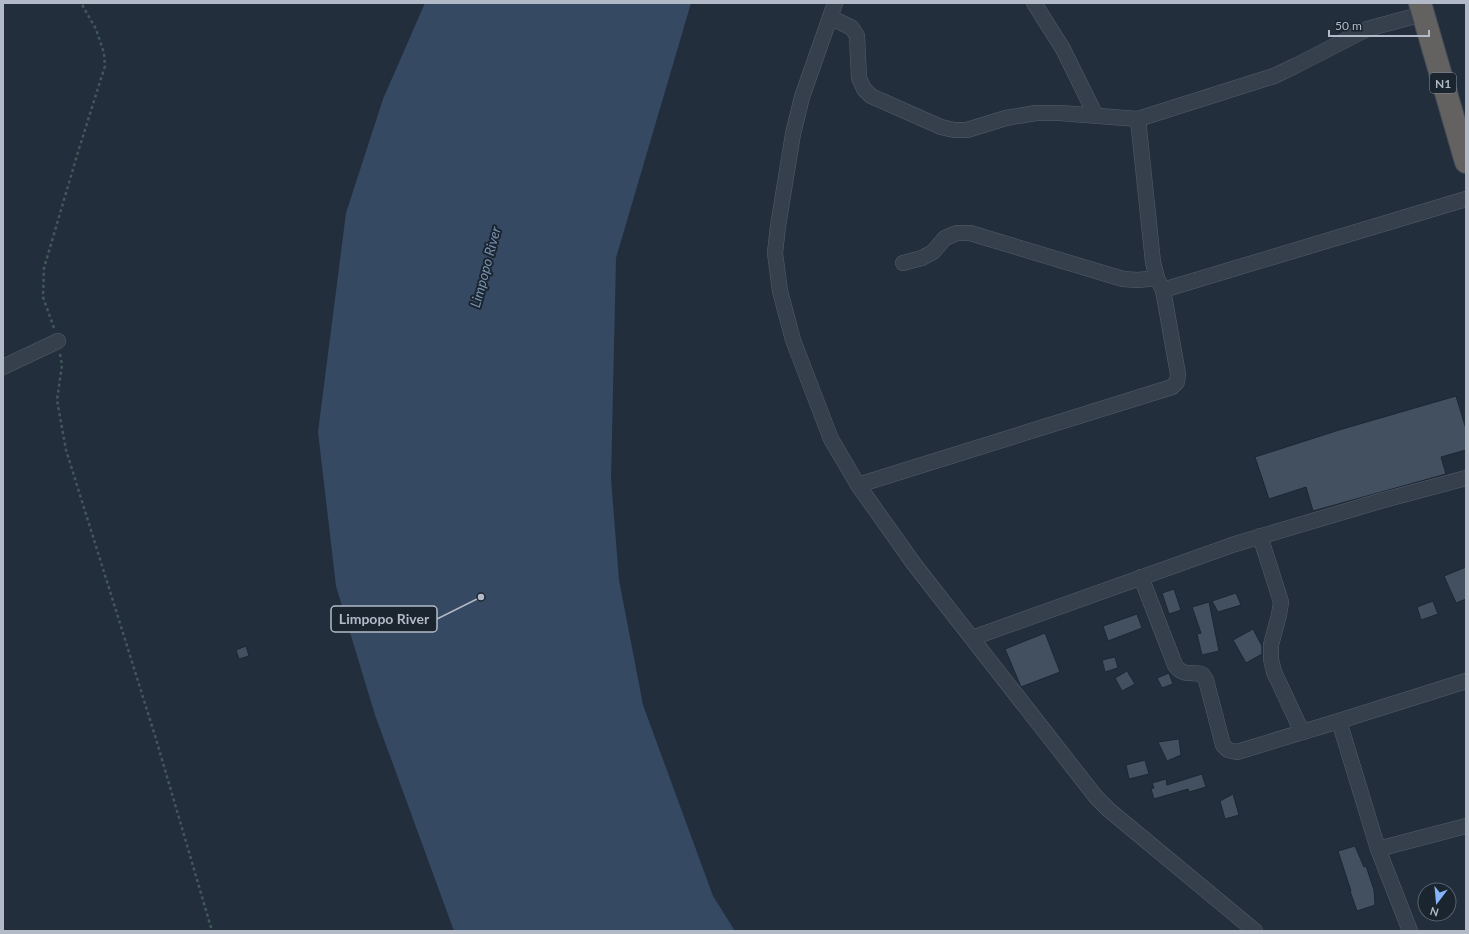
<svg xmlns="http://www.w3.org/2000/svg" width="1469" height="934" viewBox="0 0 1469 934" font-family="Lato,sans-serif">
<rect width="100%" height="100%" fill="#222e3c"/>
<path fill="#364963" d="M425 3H691L616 258 611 479 619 580 643 705 713 896 735 931H454L375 715 336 586 318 432 346 213 383 99Z"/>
<g fill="#435060" stroke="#1d2733">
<path d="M1456 396 1466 429V450L1441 457 1446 474 1313 511 1306 487 1269 499 1255 457 1339 430Z"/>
<path d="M1466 567V599L1456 603 1444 576Z"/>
<path d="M1174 589 1181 610 1169 614 1162 593Z"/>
<path d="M1236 593 1241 605 1218 612 1212 601Z"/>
<path d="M1433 601 1438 614 1421 620 1417 607Z"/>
<path d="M1209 602 1219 651 1202 655 1197 634 1201 633 1192 607Z"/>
<path d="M1137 614 1142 628 1108 641 1103 626Z"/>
<path d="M1253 629 1262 646V654L1246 663 1233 640Z"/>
<path d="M1045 633 1060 672 1021 687 1005 649Z"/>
<path d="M246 646 249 656 239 659 236 650Z"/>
<path d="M1115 657 1118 668 1105 672 1102 660Z"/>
<path d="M1127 671 1135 684 1122 691 1115 678Z"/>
<path d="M1169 673 1173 684 1162 688 1157 678Z"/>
<path d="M1179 739 1181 755 1167 761 1158 742Z"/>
<path d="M1145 760 1149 774 1129 779 1126 765Z"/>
<path d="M1202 774 1206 787 1189 792 1188 789 1154 799 1151 789 1154 788 1152 783 1166 779 1167 785Z"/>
<path d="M1233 794 1239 815 1225 819 1220 801Z"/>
<path d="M1355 846 1364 867 1366 866 1374 890 1375 905 1357 911 1350 891H1351L1338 851Z"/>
</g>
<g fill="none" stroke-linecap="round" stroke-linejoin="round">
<g stroke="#545d6a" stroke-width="16">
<g id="minor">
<path d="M835 3 802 97 793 134 778 226 775 253 780 291 793 340 831 439 858 485 914 564 1096 797 1109 810 1255 931"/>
<path d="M1034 3 1063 49 1096 116"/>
<path d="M830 17 852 28 857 36 859 78 864 89 871 96 941 127 954 130H967L1006 118 1036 113H1060L1138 119 1274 76 1295 66 1367 29 1423 14"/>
<path d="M903 263 922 258 933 252 945 238 957 233H970L1123 279 1138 280 1157 278"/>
<path d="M1163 290 1466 199"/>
<path d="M3 367 58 341"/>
<path d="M858 485 1172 387 1177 382 1178 374 1163 290 1157 278 1153 262 1138 119"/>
<path d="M1260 536 1281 602 1279 615 1271 645V659L1274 672 1302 732"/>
<path d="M1141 577 1175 665C1182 676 1191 672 1202 674L1206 680 1223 745 1228 750 1237 752 1339 721 1466 681"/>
<path d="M972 638 1235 544 1380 501 1466 478"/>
<path d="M1339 721 1378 849 1410 931"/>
<path d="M1378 849 1466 826"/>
</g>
</g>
<g stroke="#414a57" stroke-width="24">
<path id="trunk" d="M1420 3 1466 162"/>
</g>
<g stroke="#42575a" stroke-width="2.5" stroke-dasharray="3 3" stroke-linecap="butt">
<path d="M54 328 43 297 44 268 78 152 105 66 104 53 96 29 81 3"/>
<path d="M60 354 62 365 57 400 66 450 156 739 212 931"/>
</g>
<use href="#minor" stroke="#36404c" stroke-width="15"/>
<use href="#trunk" stroke="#636260" stroke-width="22"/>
</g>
<g text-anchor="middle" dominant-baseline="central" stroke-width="4" stroke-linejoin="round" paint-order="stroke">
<rect fill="#1b2530" stroke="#858d9a" stroke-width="1" x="1430" y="73" width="26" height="20" rx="3"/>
<g font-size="12" font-weight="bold" fill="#b2bac7">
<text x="1443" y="83">N1</text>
</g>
<g font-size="14" font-style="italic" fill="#7991b0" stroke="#1b2530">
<text transform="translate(485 267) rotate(-75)">Limpopo River</text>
</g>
</g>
<path fill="none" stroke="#b2bac7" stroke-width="1.5" d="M481 597L437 619"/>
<circle fill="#b2bac7" stroke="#1b2530" stroke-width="1.5" cx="481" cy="597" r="4"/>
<rect fill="#1b2530" stroke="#b2bac7" stroke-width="1.5" x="331" y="606" width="106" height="26" rx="4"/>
<g font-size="14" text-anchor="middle" font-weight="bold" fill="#b2bac7">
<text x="384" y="624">Limpopo River</text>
</g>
<rect width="1469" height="934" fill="none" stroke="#b2bac7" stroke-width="8"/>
<g transform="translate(1437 902) rotate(196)"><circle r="19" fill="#1b2530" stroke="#57616c"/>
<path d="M0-3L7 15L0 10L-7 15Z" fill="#86b4f8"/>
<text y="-6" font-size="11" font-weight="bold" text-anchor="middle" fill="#b2bac7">N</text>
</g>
<path d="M1329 30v6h100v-6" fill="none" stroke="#b2bac7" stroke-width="2"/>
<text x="1335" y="30" font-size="12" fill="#b2bac7" stroke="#1b2530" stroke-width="3" paint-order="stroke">50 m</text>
</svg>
